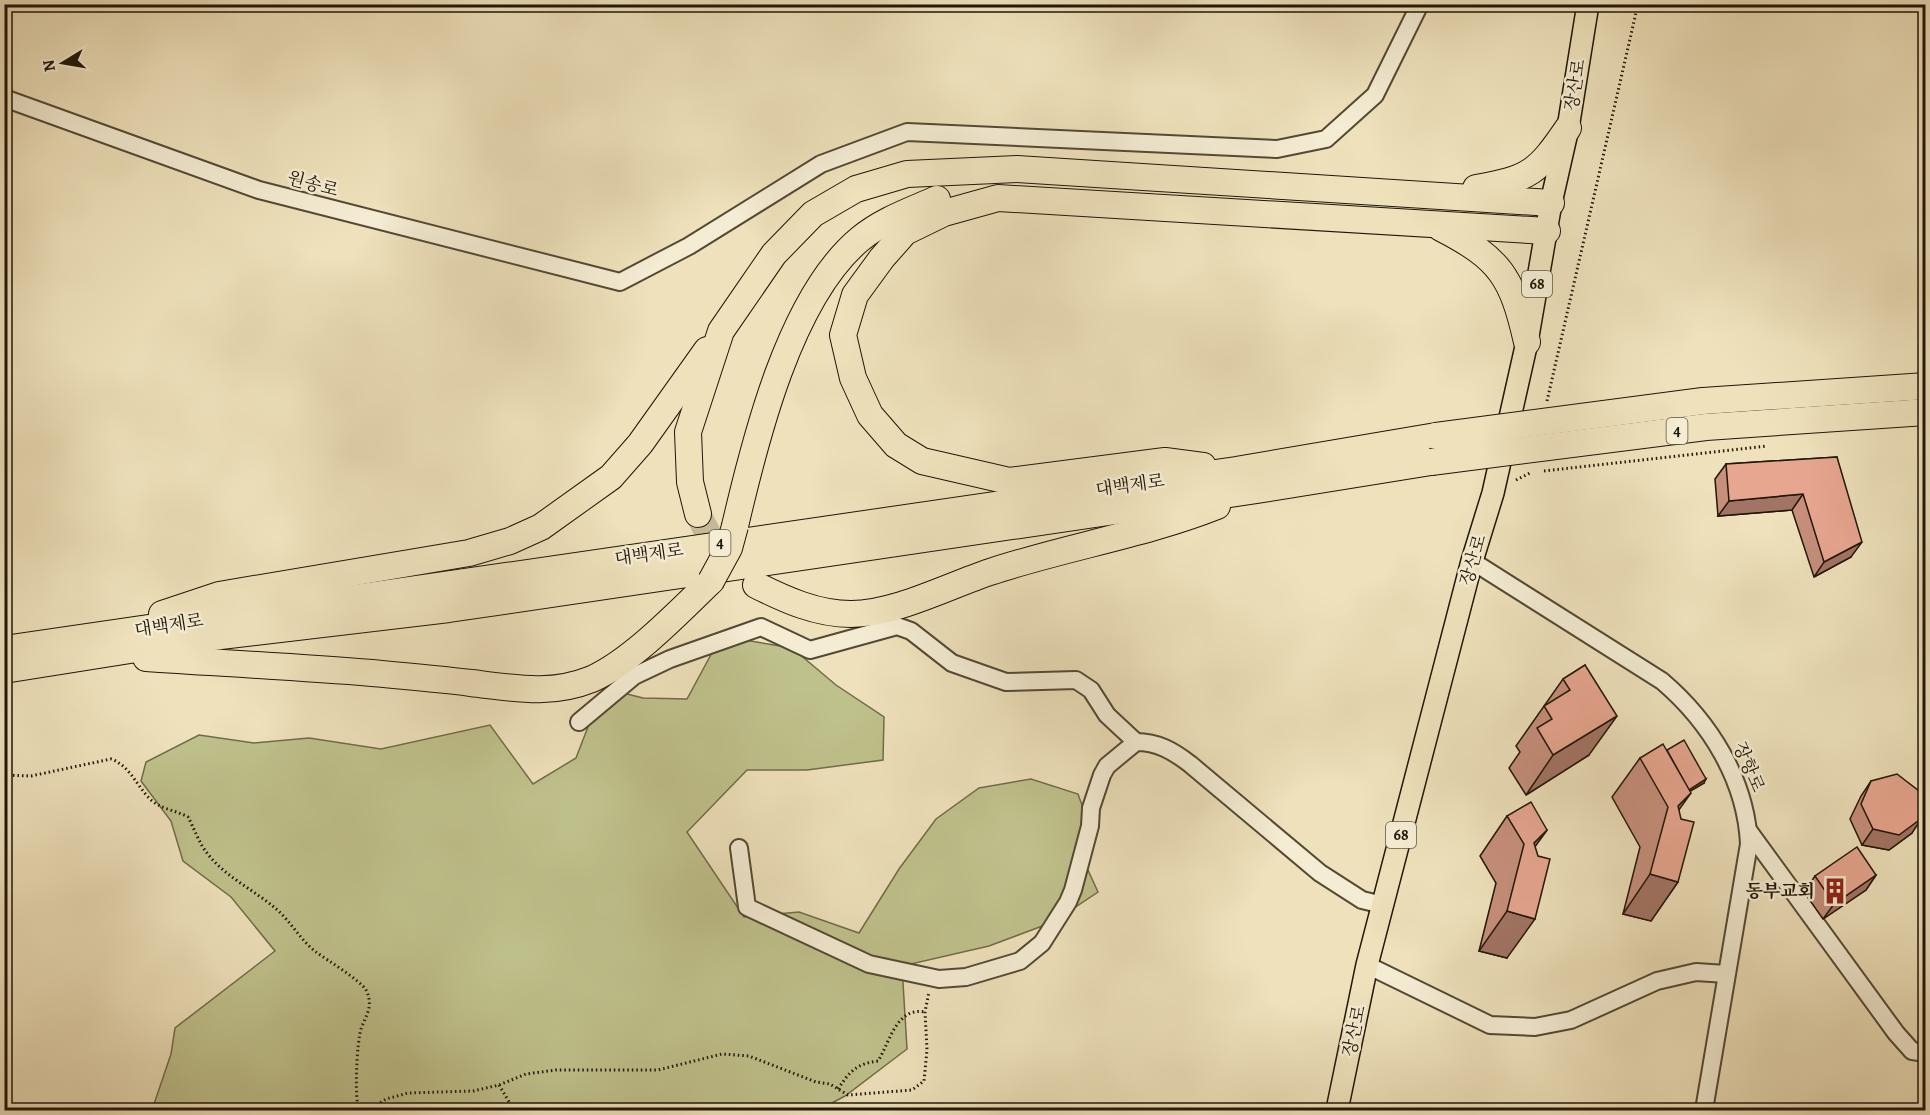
<svg xmlns="http://www.w3.org/2000/svg" width="1930" height="1115" viewBox="0 0 1930 1115" font-family="Alegreya,'Noto Serif KR',serif">
<rect width="100%" height="100%" fill="#eee1bb"/>
<filter id="stains"><feTurbulence type="fractalNoise" baseFrequency=".00333" numOctaves="4"/><feColorMatrix values="0 0 0 0 .2 0 0 0 0 .09 0 0 0 0 .02 0 0 0 .5 -.17"/></filter>
<radialGradient id="worn" r=".72"><stop offset=".6" stop-color="#630" stop-opacity="0"/><stop offset="1" stop-color="#630" stop-opacity=".3"/></radialGradient>
<path fill="#bfc18c" stroke="#706c4a" stroke-width="1.5" d="M721 636 792 648 836 685 884 717 883 760 807 770H747L687 832 744 917 799 912 859 933 899 869 936 819 979 788 1031 779 1078 794 1088 822 1076 844 1098 892 1053 922 989 946 902 966 907 1049 845 1096 819 1110H728L714 1108 696 1110H152L171 1054 175 1028 275 951 231 897 183 861 171 821 141 781 146 762 199 735 254 743 309 738 381 749 490 725 533 784 576 758 603 688 643 698 687 699Z"/>
<g fill="none" stroke-linecap="round" stroke-linejoin="round">
<path stroke="#c5b897" stroke-width="26" stroke-dasharray="26 13" stroke-linecap="butt" d="M698 514 716 549 729 560"/>
<g stroke="#544934" stroke-width="20">
<g id="minor">
<path d="M4 98 259 190 620 282 689 246 821 164 907 132 1277 149 1326 139 1375 95 1420 4"/>
<path d="M1472 561 1662 681C1710 722 1746 780 1749 844L1704 1110"/>
<path d="M579 722 634 676 670 659 761 627 810 650 897 626 911 631 952 663 1006 682 1076 680 1091 690 1107 715 1136 742"/>
<path d="M1748 830 1896 1033 1912 1051 1926 1053"/>
<path d="M739 848 747 907 869 964 939 979 966 977 1020 961 1042 943 1068 902 1073 890 1090 826 1091 808 1102 775 1107 766 1136 742C1158 742 1173 751 1190 764L1320 873 1362 900 1383 905"/>
<path d="M1367 965 1490 1025 1535 1027 1571 1020 1657 981 1696 972 1726 974"/>
</g>
</g>
<g stroke="#201607" stroke-width="24">
<path id="major" d="M1337 1110 1367 965 1472 561 1493 493 1527 342 1551 203 1568 128 1588 4"/>
</g>
<g stroke="#201607" stroke-width="28">
<g id="highway">
<path d="M1476 188C1530 179 1538 172 1568 128"/>
<path d="M1441 228C1501 259 1512 277 1527 342"/>
<path d="M1203 466 1165 461 1009 481 922 461 896 445 870 415 853 378 843 335 855 295 882 258 905 232 944 213 998 198 1547 231"/>
<path d="M698 514 690 482 688 432 721 331 774 254 813 214 856 189 907 174 1017 169 1551 203"/>
<path d="M735 526C755 440 790 297 860 239 883 220 910 211 937 199"/>
<path d="M756 585C786 600 817 614 851 614 895 614 948 586 990 572 1065 547 1144 535 1217 506"/>
<path d="M162 614 219 595 469 553 510 541 541 527 611 477 640 444 707 350"/>
<path d="M4 649 1236 470 1436 436"/>
<path d="M146 658C221 663 297 667 372 673 405 676 439 679 471 683 514 688 550 696 592 679 632 661 679 612 711 581"/>
<path d="M4 670 212 637 449 609 1257 490 1431 462"/>
</g>
</g>
<g stroke="#201607" stroke-width="3" stroke-dasharray="1.5 3" stroke-linecap="butt">
<path d="M1547 401 1638 4"/>
<path d="M1544 471 1767 446"/>
<path d="M1516 480 1532 472"/>
<path d="M4 775 31 776 111 759C130 766 136 785 150 799 160 809 175 810 188 817 194 828 199 843 207 853 224 876 254 890 275 908 290 920 300 940 316 952 327 960 360 980 366 990 374 1006 366 1015 361 1029 357 1041 354 1099 359 1110"/>
<path d="M499 1085 514 1110"/>
<path d="M838 1089C850 1071 856 1064 878 1061 890 1042 896 1007 925 1012"/>
<path d="M369 1110 386 1099 408 1093 473 1091 499 1085 526 1074 556 1070H658L722 1054 749 1056 816 1082 830 1084 848 1095 912 1090 924 1081 927 1050 925 1012 929 992"/>
</g>
<use href="#minor" stroke="#f4ecd3" stroke-width="16"/>
<use href="#major" stroke="#eee1bb" stroke-width="21"/>
<use href="#highway" stroke="#eee1bb" stroke-width="26"/>
<g stroke="#201607" stroke-width="28" stroke-linecap="butt">
<g id="highway-bridge">
<path d="M1436 436 1703 401 1926 386"/>
<path d="M1431 462 1706 427 1926 412"/>
<path d="M711 581 729 548 735 526"/>
</g>
</g>
<use href="#highway-bridge" stroke="#eee1bb" stroke-width="26"/>
</g>
<g fill="#c78f7c" stroke="#201607" stroke-width="1.5">
<path d="M1837 457 1851 557 1814 577 1792 510 1718 516 1715 479 1726 464Z"/>
<path d="M1585 665 1589 755 1526 795 1509 768 1520 752 1516 746 1563 679Z"/>
<path d="M1667 750 1704 783 1690 791 1679 809 1678 882 1651 921 1623 914 1640 847 1612 797 1640 758Z"/>
<path d="M1871 781 1912 833 1889 850 1862 845 1850 819 1861 796Z"/>
<path d="M1507 816 1547 830 1535 846 1507 958 1479 951 1496 883 1480 856Z"/>
<path d="M1876 875 1866 890 1823 919 1804 892 1815 876Z"/>
</g>
<g fill="#a27465" stroke="#201607" stroke-width="1.5">
<path d="M1803 494 1792 510 1718 516 1729 501Z"/>
<path d="M1862 542 1851 557 1814 577 1824 562Z"/>
<path d="M1617 716 1589 755 1526 795 1553 755Z"/>
<path d="M1706 779 1704 783 1682 796 1685 792Z"/>
<path d="M1691 793 1663 832 1678 806Z"/>
<path d="M1922 818 1912 833 1889 850 1862 845 1873 829Z"/>
<path d="M1547 830 1519 869 1534 843Z"/>
<path d="M1650 874 1678 882 1651 921 1623 914Z"/>
<path d="M1876 875 1866 890 1823 919 1834 904Z"/>
<path d="M1507 911 1535 919 1507 958 1479 951Z"/>
</g>
<g fill="#e7a690" stroke="#201607" stroke-width="1.5">
<path d="M1837 457 1862 542 1824 562 1803 494 1729 501 1726 464Z"/>
<path d="M1585 665 1617 716 1553 755 1537 728 1552 719 1544 706 1570 690 1563 679Z"/>
<path d="M1684 740 1706 779 1689 790 1667 750Z"/>
<path d="M1663 744 1691 793 1678 806 1681 819 1694 822 1678 882 1650 874 1668 807 1640 758Z"/>
<path d="M1897 774 1919 791 1922 818 1899 835 1873 829 1861 804 1871 781Z"/>
<path d="M1531 802 1547 830 1534 843 1538 856 1550 859 1535 919 1507 911 1524 844 1507 816Z"/>
<path d="M1857 847 1876 875 1834 904 1815 876Z"/>
</g>
<defs>
<g id="building-bare" transform="scale(2.07)"><path d="M-4-6H4V6H1V3H-1V6H-4ZM-2.5-4.3h1.7v1.8h-1.7ZM.8-4.3h1.7v1.8H.8ZM-2.5-1h1.7V.8h-1.7ZM.8-1h1.7V.8H.8Z" fill="#8f2418" stroke="#f4ecd3" stroke-width="2.5" paint-order="stroke"/></g>
</defs>
<g fill-rule="evenodd">
<use href="#building-bare" x="1835" y="891"/>
</g>
<g text-anchor="middle" dominant-baseline="central" stroke-width="5" stroke-linejoin="round" paint-order="stroke">
<g fill="#f4ecd3" stroke="#605644" stroke-width="1.5">
<rect x="1522" y="271" width="30" height="26" rx="4.5"/>
<rect x="1666.5" y="418" width="21" height="26" rx="4.5"/>
<rect x="709.5" y="530" width="21" height="26" rx="4.5"/>
<rect x="1386" y="822" width="30" height="26" rx="4.5"/>
</g>
<g font-size="16" font-weight="bold" fill="#201607">
<text x="1537" y="284">68</text>
<text x="1677" y="431">4</text>
<text x="720" y="543">4</text>
<text x="1401" y="835">68</text>
</g>
<g font-size="18" fill="#201607" stroke="#f4ecd3">
<text transform="translate(1575 85) rotate(-81)">장산로</text>
<text transform="translate(313 184) rotate(15)">원송로</text>
<text transform="translate(1130 485) rotate(-8)">대백제로</text>
<text transform="translate(649 554) rotate(-8)">대백제로</text>
<text transform="translate(1473 560) rotate(-74)">장산로</text>
<text transform="translate(169 625) rotate(-9)">대백제로</text>
<text transform="translate(1749 767) rotate(67)">장항로</text>
<text transform="translate(1354 1031) rotate(-78)">장산로</text>
</g>
<g font-size="18" font-weight="bold" fill="#201607" stroke="#f4ecd3" text-anchor="end">
<text x="1815" y="891">동부교회</text>
</g>
</g>
<rect width="1930" height="1115" fill="none" stroke="#eee1bb" stroke-width="24"/>
<rect x="6" y="6" width="1918" height="1103" fill="none" stroke="#201607" stroke-width="3"/>
<rect x="12" y="12" width="1906" height="1091" fill="none" stroke="#201607" stroke-width="1.5"/>
<g transform="translate(63 63) rotate(259)" stroke="#f4ecd3" stroke-width="4.5" paint-order="stroke">
<path d="M0-4.5L10 22L0 15L-10 22Z" fill="#201607"/>
<text y="-9" font-size="16" font-weight="bold" text-anchor="middle" fill="#201607">N</text>
</g>
<rect width="100%" height="100%" filter="url(#stains)"/>
<rect width="100%" height="100%" fill="url(#worn)"/>
</svg>
